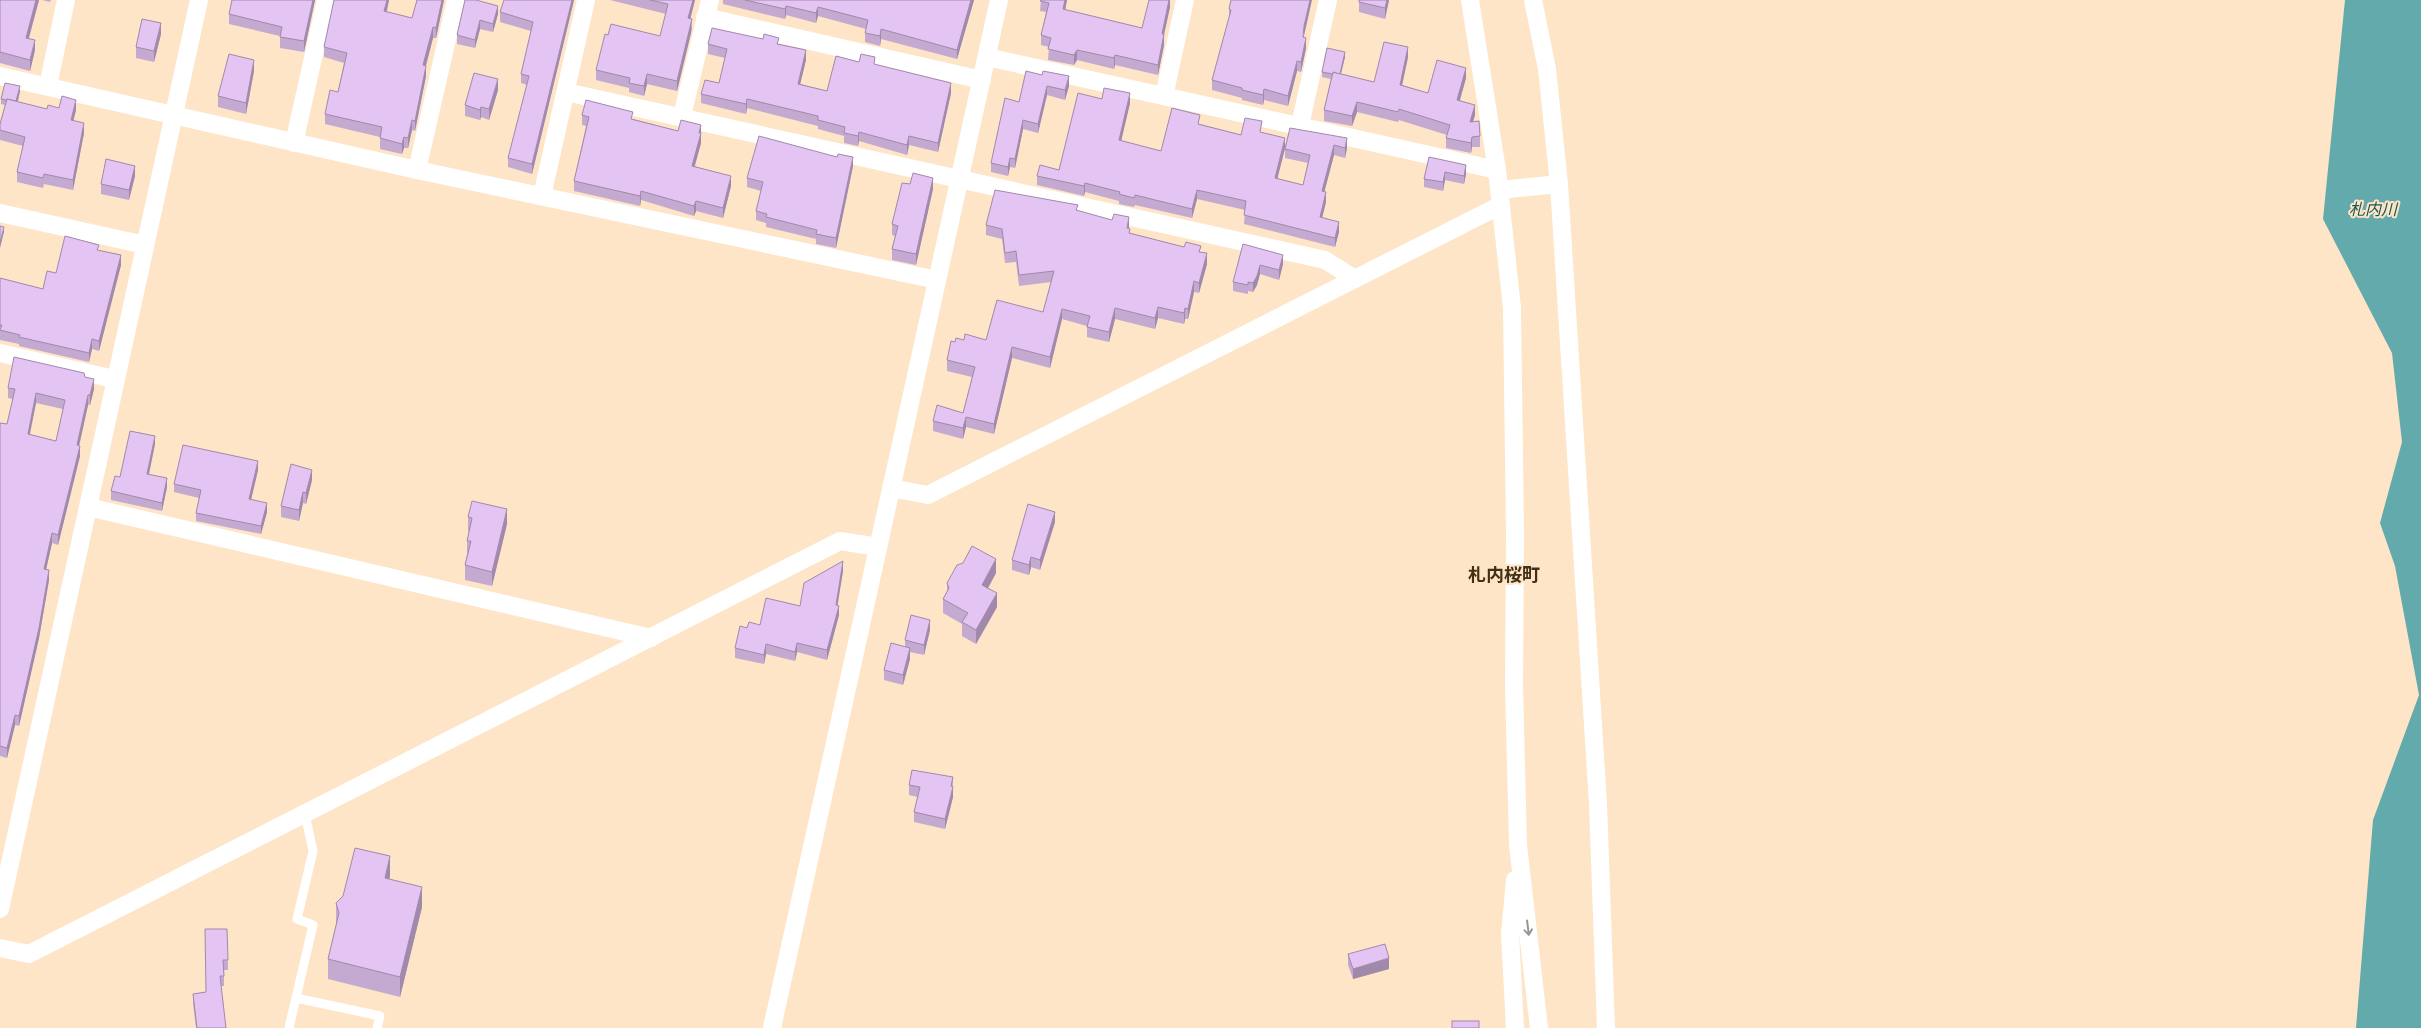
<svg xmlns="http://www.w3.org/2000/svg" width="2421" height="1028" viewBox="0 0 2421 1028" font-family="Mulish,'Noto Sans JP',sans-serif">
<rect width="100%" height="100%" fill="#fee5c7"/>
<path fill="#62aaac" d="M2345 0H2421V1028H2356L2373 820 2419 695 2395 566 2380 523 2402 442 2392 353 2323 219Z"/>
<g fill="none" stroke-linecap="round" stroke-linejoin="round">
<g stroke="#fff" stroke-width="9">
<path d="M296 998 380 1016 377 1028"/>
<path d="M289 1028 313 925 297 919 313 851 305 814"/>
</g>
<g stroke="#fff" stroke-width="18">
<path d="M1470 0 1497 170 1512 308 1515 533 1514 686 1518 845 1539 1028"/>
<path d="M1533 0 1547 69 1559 184 1598 804 1606 1028"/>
<path d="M705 17 982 80"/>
<path d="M987 57 1497 170"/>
<path d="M0 76 417 170 937 280"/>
<path d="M48 86 66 0"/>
<path d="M566 92 1325 260 1355 279"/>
<path d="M1164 96 1185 0"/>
<path d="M682 116 710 0"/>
<path d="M1300 125 1328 0"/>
<path d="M294 143 326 0"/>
<path d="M417 170 456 0"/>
<path d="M1499 190 1559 184"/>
<path d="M542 196 586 0"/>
<path d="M0 213 145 245"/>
<path d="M0 353 114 379"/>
<path d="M891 488 928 495 1501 205"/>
<path d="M88 507 651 638"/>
<path d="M1515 880 1510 934 1515 1028"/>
<path d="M0 909 199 0"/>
<path d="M0 948 29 954 840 541 878 547"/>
<path d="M772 1028 999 0"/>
</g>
</g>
<g fill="#c4a9d1" fill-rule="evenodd">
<path d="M0 0H39L29 38 35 50 30 71 0 63Z"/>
<path d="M42 0H51L50 2Z"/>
<path d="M315 0 304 52 280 48V36L229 24V14Z"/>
<path d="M334 0H389L387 12 412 18 417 0H444L436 38H433L426 66V76L415 131 412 130 408 148H404L402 154 380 149V137L325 124V114L338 92 344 63 324 57V47Z"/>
<path d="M465 0 498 14 493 32 480 29 475 48 457 44V35Z"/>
<path d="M574 0 532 174 508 167V158L527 85 521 83V74L531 31 500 22V12Z"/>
<path d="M610 0H695L690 19 692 29 691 33 677 91 647 84 644 96 629 92V88L596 80V70L608 35 660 36 666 14Z"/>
<path d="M723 0H974L957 59 881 39 880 46 865 42V33L866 29 818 16 816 23 786 15 785 19 723 4Z"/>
<path d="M1041 0H1067L1065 10 1142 28 1170 0V7L1164 34V45L1158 75 1115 65 1114 69 1077 60 1074 65 1048 60 1049 47 1041 45V35L1046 12 1040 11Z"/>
<path d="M1359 0H1389L1385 19 1359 12Z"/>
<path d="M1229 9 1304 36 1306 48 1301 72 1297 71 1288 106 1264 100 1263 105 1242 100V98L1212 90V80L1229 19Z"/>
<path d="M161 34 154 62 136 58V47Z"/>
<path d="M708 44H779L806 60 800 84 827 91 859 62 875 65 951 93 938 152 909 145 907 155 859 141 858 146 844 143V136L818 129V126L747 108 746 114 701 103V94L719 83 725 58 708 54Z"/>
<path d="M1345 57 1341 74 1374 82 1408 57 1402 85 1428 93 1466 78 1460 100 1475 115 1473 121 1480 136V147H1472L1471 153 1446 148V138L1447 135 1399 120 1398 122 1357 112 1352 126 1324 121V110L1331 79 1322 77V72Z"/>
<path d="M254 71 246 114 218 107V96Z"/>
<path d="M1026 71 1069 86 1065 100 1047 95 1038 133 1023 129 1015 168 1010 167 1008 176 991 172V163L1019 102Z"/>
<path d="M498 90 489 120 481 117 480 120 465 116V105Z"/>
<path d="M20 91 18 102 47 109 59 108 76 110 73 121 84 133 73 190 44 184 43 188 17 182V172L23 146 0 140V124L5 105 1 104V99Z"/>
<path d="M1102 99 1130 103 1121 141 1161 151 1200 124 1241 135 1261 132 1285 147 1290 128 1347 148 1345 158 1334 155 1324 192 1326 202 1322 218 1339 232 1335 247 1244 224 1245 210 1197 199 1192 218 1135 205 1134 207 1119 204V201L1085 192 1084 196 1037 185V176L1059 170ZM1285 149V158L1308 163 1303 185 1277 179Z"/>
<path d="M582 115 633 119 678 131 701 125V143L695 166 731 186 723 218 696 211 694 216 641 200 640 206 574 191V181L586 126 582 125Z"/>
<path d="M1429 157 1466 174 1464 184 1445 180 1443 191 1424 187V179Z"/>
<path d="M853 166 836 248 816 244V239L766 227V223L756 220V211L761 191 747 187V178Z"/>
<path d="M135 176 129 200 101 194V184Z"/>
<path d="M933 189 916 265 892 260V249L895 236 892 235V224Z"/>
<path d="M1078 211 1129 229 1130 233 1201 252 1207 264 1199 293 1194 292 1188 319H1185L1184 324 1158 318 1155 329 1115 319 1109 342 1087 337V326L1062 319 1050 368 1012 358 994 434 966 427 963 439 933 431V421L963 413 972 377 947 371V360L955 342 964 340H986L1043 312 1051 282 1019 286 1016 262 1005 263 1002 239 986 235V225Z"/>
<path d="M1243 244 1283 264 1279 280 1260 274 1257 285 1253 292 1248 291V294L1233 291V282Z"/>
<path d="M99 251 121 265 99 351 92 349 89 362 19 346V344L0 340V278L43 289 56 273Z"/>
<path d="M85 377 94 389 90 405H88L79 446 80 456 58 545 52 543 46 569 49 580 39 638 19 726 15 725 7 758 0 756V423L7 424 13 399 8 398V388ZM36 403 63 409 56 441 29 434Z"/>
<path d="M155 444 149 474 167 487 162 511 111 500V491L120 477Z"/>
<path d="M258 470 251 500 267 512 261 534 196 521V513L199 498 174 492V484Z"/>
<path d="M312 480 306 504 303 503 299 521 281 517V506Z"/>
<path d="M468 517 507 524 492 586 465 580V565L467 555V541L469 532 468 531Z"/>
<path d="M1055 522 1040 570 1031 567 1029 575 1012 570V560Z"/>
<path d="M843 571 837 605 839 615 827 660 797 652 795 661 766 654 764 664 735 658V648L747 628 760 625 800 606Z"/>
<path d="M996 573 988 588 997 607 976 644 962 636V624L943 613V599L947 591V583Z"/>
<path d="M930 630 924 655 910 652V659L903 685 884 680V670L905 647V640Z"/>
<path d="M953 777V797L945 829 914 822V812L918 797 909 795V785Z"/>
<path d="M390 876 389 879 422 907 400 997 328 979V959L336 925V903Z"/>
<path d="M227 929 228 970H224V986H221L226 1028H196L193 1004V994L206 992Z"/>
<path d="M1348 954 1389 969 1353 979 1348 965Z"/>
</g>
<g fill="#a089aa">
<path d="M36 0H39L26 48V38Z"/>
<path d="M313 0H315L304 52V41Z"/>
<path d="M387 0H389L384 21V11Z"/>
<path d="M442 0H444L436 38V28Z"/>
<path d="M572 0H574L532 174V164Z"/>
<path d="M693 0H695L688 28V18Z"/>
<path d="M971 0H974L957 59V50Z"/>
<path d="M1065 0H1067L1063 20V9Z"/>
<path d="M1169 0H1170V7L1162 44V34Z"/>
<path d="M1310 0H1312L1304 36 1303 47 1304 26Z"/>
<path d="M1387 0H1389L1385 19V8Z"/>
<path d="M498 6V14L493 32V24Z"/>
<path d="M786 6V15L785 19V9Z"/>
<path d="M818 7V16L816 23V13Z"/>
<path d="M692 19 691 33 677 91V81Z"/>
<path d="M480 20V29L475 48V40Z"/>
<path d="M161 23V34L154 62V51Z"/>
<path d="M433 27V38L423 76V65Z"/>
<path d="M881 29V39L880 46V36Z"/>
<path d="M1164 34V45L1158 75V65Z"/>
<path d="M1306 38V48L1301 72V62Z"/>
<path d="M35 40V50L30 71V60Z"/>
<path d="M1408 47V57L1400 95V85Z"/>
<path d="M806 50V60L798 93V84Z"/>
<path d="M1077 50V60L1074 65V55Z"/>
<path d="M1345 52V57L1339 81V76Z"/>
<path d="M1115 55V65L1114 69V58Z"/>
<path d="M254 60V71L246 114V103Z"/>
<path d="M1297 61V71L1288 106V96Z"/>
<path d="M426 66V76L415 131V121Z"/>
<path d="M1466 68V78L1457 110V100Z"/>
<path d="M647 74V84L644 96V86Z"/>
<path d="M1069 76V86L1065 100V90Z"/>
<path d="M498 79V90L489 120V109Z"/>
<path d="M951 83V93L938 152V143Z"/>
<path d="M20 86V91L16 108V103Z"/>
<path d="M1047 86V95L1038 133V124Z"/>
<path d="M1264 89V100L1263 105V95Z"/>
<path d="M1130 93V103L1119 150V140Z"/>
<path d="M747 99V108L746 114V104Z"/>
<path d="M76 100V110L71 130V120Z"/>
<path d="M1357 102V112L1352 126V116Z"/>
<path d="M1475 105V115L1470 132V122Z"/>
<path d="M481 107V117L480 120V110Z"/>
<path d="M412 120V130L408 148V138Z"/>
<path d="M1023 120V129L1015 168V159Z"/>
<path d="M84 123V133L73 190V180Z"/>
<path d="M701 125V143L692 175V166Z"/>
<path d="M859 132V141L858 146V136Z"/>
<path d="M909 136V145L907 155V145Z"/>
<path d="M404 137V148L402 154V144Z"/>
<path d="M1472 137V147L1471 153V143Z"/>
<path d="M1285 138V148L1275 188V178Z"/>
<path d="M1347 138V148L1345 158V148Z"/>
<path d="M1334 145V155L1322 201V191Z"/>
<path d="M853 157V166L836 248V238Z"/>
<path d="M1010 158V167L1008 176V167Z"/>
<path d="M1466 165V174L1464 184V176Z"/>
<path d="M135 166V176L129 200V190Z"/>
<path d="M1445 172V180L1443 191V182Z"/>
<path d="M731 176V186L723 218V208Z"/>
<path d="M933 178V189L916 265V254Z"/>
<path d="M1085 183V192L1084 196V186Z"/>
<path d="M1197 190V199L1192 218V209Z"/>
<path d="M641 191V200L640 206V196Z"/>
<path d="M1326 192V202L1320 226V217Z"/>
<path d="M696 201V211L694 216V206Z"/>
<path d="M1129 217V228L1127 239V228Z"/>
<path d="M1339 222V232L1335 247V238Z"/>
<path d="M4 227V232L0 248V243Z"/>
<path d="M1207 253V264L1199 293V283Z"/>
<path d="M121 255V265L99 351V341Z"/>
<path d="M1283 255V264L1279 280V270Z"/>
<path d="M1260 265V274L1257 285 1253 292V283Z"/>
<path d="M1194 281V292L1188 319V309Z"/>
<path d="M1158 307V318L1155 329V318Z"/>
<path d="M1115 308V319L1109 342V332Z"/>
<path d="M1185 308V319L1184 324V313Z"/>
<path d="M1062 309V319L1050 368V357Z"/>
<path d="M92 339V349L89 362V353Z"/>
<path d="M1012 347V358L994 434V424Z"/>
<path d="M94 379V389L90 405V395Z"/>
<path d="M36 393V403L28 444V434Z"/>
<path d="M88 395V405L77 455V445Z"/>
<path d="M966 417V427L963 439V428Z"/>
<path d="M155 436V444L147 483V474Z"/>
<path d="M80 446V456L58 545V535Z"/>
<path d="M258 461V470L249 508V499Z"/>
<path d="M312 470V480L306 504V493Z"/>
<path d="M167 478V487L162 511V503Z"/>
<path d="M303 492V503L299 521V510Z"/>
<path d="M267 503V512L261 534V526Z"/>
<path d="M507 509V524L492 586V572Z"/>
<path d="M1055 512V522L1040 570V560Z"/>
<path d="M52 533V543L44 579V569Z"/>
<path d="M1031 557V567L1029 575V565Z"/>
<path d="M996 559V573L982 599V585Z"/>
<path d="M843 561V571L836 615V605Z"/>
<path d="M49 570V580L39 638 19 726V716Z"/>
<path d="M997 593V607L976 644V630Z"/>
<path d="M839 606V615L827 660V650Z"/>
<path d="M930 620V630L924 655V645Z"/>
<path d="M797 643V652L795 661V652Z"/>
<path d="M766 644V654L764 664V655Z"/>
<path d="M910 648V659L903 685V675Z"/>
<path d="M15 715V725L7 758V748Z"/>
<path d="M953 787V797L945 829V819Z"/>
<path d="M390 856V876L385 898V878Z"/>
<path d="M422 887V907L400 997V977Z"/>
<path d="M1389 958V969L1353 979V969Z"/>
</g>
<g fill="#e4c4f3" stroke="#a089aa" fill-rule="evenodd">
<path d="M0 0H36L26 38 35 40 30 60 0 52Z"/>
<path d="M232 0H313L304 41 280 37 282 27 229 14Z"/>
<path d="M334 0H387L384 11 412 18 417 0H442L436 28 433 27 423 65 426 66 415 121 412 120 408 138 404 137 402 144 380 138 382 127 325 114 330 90 338 92 347 53 324 47Z"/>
<path d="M465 0H476L498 6 493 24 480 20 475 40 457 35Z"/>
<path d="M504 0H572L532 164 508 158 529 76 521 74 533 22 500 12Z"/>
<path d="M650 0H693L688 18 692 19 691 23 677 81 647 74 644 86 629 83 630 78 596 70 605 34 608 35 611 24 660 36 668 4Z"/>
<path d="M745 0H971L957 50 881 29 880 36 865 33 868 20 818 7 816 13 786 6 785 9Z"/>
<path d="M1041 0H1065L1063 9 1142 28 1149 0H1169L1162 34H1164L1158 65 1115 55 1114 58 1077 50 1074 55 1048 49 1051 38 1041 35 1049 3 1040 1Z"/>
<path d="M1231 0H1310L1304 26 1303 37 1306 38 1301 62 1297 61 1288 96 1264 89 1263 95 1242 90V88L1212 80 1231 10 1229 9Z"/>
<path d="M1359 0H1387L1385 8 1359 2Z"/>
<path d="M142 19 161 23 154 51 136 47Z"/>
<path d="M712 28 763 39 764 34 779 38 777 44 806 50 798 84 827 91 836 56 859 62 861 54 875 57 874 64 951 83 938 143 909 136 907 145 859 132 858 136 844 133 845 127 818 120V116L747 99 746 104 701 94 705 80 719 83 727 49 708 44Z"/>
<path d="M1384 42 1408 47 1400 85 1428 93 1437 60 1466 68 1457 100 1475 105 1470 122 1479 121 1480 136 1472 137 1471 143 1446 138 1450 125 1399 109 1398 112 1357 102 1352 116 1324 110 1333 72 1374 82Z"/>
<path d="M1327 48 1345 52 1340 74 1333 72V74L1322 72Z"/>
<path d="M229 54 254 60 246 103 218 96Z"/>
<path d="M1026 71 1042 75 1043 71 1069 76 1065 90 1047 86 1038 124 1023 120 1015 159 1010 158 1008 167 991 163 1005 98 1019 102Z"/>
<path d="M474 73 498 79 489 109 481 107 480 110 465 105Z"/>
<path d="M5 83 20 86 16 101 7 99 6 100 1 99Z"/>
<path d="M1104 88 1130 93 1119 140 1161 151 1172 108 1200 115 1198 124 1241 135 1245 118 1262 121 1260 132 1285 138 1275 178 1303 185 1310 155 1285 149 1290 128 1347 138 1345 148 1334 145 1322 191 1326 192 1320 217 1339 222 1335 238 1244 215 1246 201 1197 190 1192 209 1135 195 1134 198 1119 194 1120 192 1085 183 1084 186 1037 176 1040 165 1059 170 1078 93 1102 99Z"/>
<path d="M62 96 76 100 71 120 84 123 73 180 44 174 43 178 17 172 25 137 0 130V124L7 99 47 109 48 105 59 108Z"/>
<path d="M586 100 633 112 631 119 678 131 681 120 701 125 699 133H701L692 166 731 176 723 208 696 201 694 206 641 191 640 196 574 181 589 117 582 115Z"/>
<path d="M759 136 837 157 838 154 853 157 836 238 816 234 817 230 766 217 767 214 756 211 763 182 747 178Z"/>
<path d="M1429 157 1466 165 1464 176 1445 172 1443 182 1424 179Z"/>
<path d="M106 159 135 166 129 190 101 184Z"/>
<path d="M913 173 933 178 916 254 892 249 898 226 892 224 902 183 910 184Z"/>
<path d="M995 190 1078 205 1076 210 1112 220 1114 214 1129 217 1127 228 1130 229 1129 233 1184 247 1186 242 1201 246 1199 252 1207 253 1199 283 1194 281 1188 309 1185 308 1184 313 1158 307 1155 318 1115 308 1109 332 1087 327 1090 316 1062 309 1050 357 1012 347 994 424 966 417 963 428 933 421 937 405 963 413 975 367 947 360 951 341 955 342 956 338 964 340 965 334 986 340 997 300 1043 312 1054 271 1019 275 1016 251 1005 253 1002 229 986 225Z"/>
<path d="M0 226 4 227 0 243Z"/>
<path d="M65 236 99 245 97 250 121 255 99 341 92 339 89 353 19 337 20 335 0 330 2 325H0V278L43 289 47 271 56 273Z"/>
<path d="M1243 244 1283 255 1279 270 1260 265 1257 276 1253 283 1248 282V285L1233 282Z"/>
<path d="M14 357 84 373 85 377 94 379 90 395H88L77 445 80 446 58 535 52 533 44 569 49 570 39 628 19 716 15 715 7 748 0 746V423L7 424 15 389 8 388ZM36 393 65 400 56 441 28 434Z"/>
<path d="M130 431 155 436 147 474 167 478 162 503 111 491 115 476 120 477Z"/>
<path d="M183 445 258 461 249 499 267 503 261 526 196 513 201 490 174 484Z"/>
<path d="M291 464 312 470 306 493 303 492 299 510 281 506Z"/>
<path d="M472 501 507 509 492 572 465 565 471 541H467L472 518 468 517Z"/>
<path d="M1028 504 1055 512 1040 560 1031 557 1029 565 1012 560Z"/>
<path d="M972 546 996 559 982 585 997 593 976 630 962 622 968 613 943 599 949 588 947 583 957 565 963 563Z"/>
<path d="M843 561 836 605 839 606 827 650 797 643 795 652 766 644 764 655 735 648 740 626 747 628 749 622 760 625 766 598 800 606 804 583Z"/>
<path d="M911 615 930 620 924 645 905 640Z"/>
<path d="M891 643 910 648 903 675 884 670Z"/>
<path d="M912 770 953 777 951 786 953 787 945 819 914 812 920 787 909 785Z"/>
<path d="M355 848 390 856 385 878 422 887 400 977 328 959 339 913 336 903 343 896Z"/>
<path d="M205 929H227L228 960H223L224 976H220L226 1028H197L193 994 206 992Z"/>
<path d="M1385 944 1389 958 1353 969 1348 954Z"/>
<rect x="1452" y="1021" width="27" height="7"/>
</g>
<defs><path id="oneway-shaft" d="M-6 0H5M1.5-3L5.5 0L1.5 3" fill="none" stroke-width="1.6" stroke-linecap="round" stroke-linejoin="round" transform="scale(1.25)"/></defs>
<use stroke="#999590" href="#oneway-shaft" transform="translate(1528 928) rotate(83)"/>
<g text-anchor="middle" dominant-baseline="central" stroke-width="4" stroke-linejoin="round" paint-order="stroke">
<g font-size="16" font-style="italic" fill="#165556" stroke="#fee5c7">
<text x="2373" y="209">札内川</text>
</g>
<g font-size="18" font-weight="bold" fill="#432f16" stroke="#fee5c7">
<text x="1504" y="574">札内桜町</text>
</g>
</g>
</svg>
